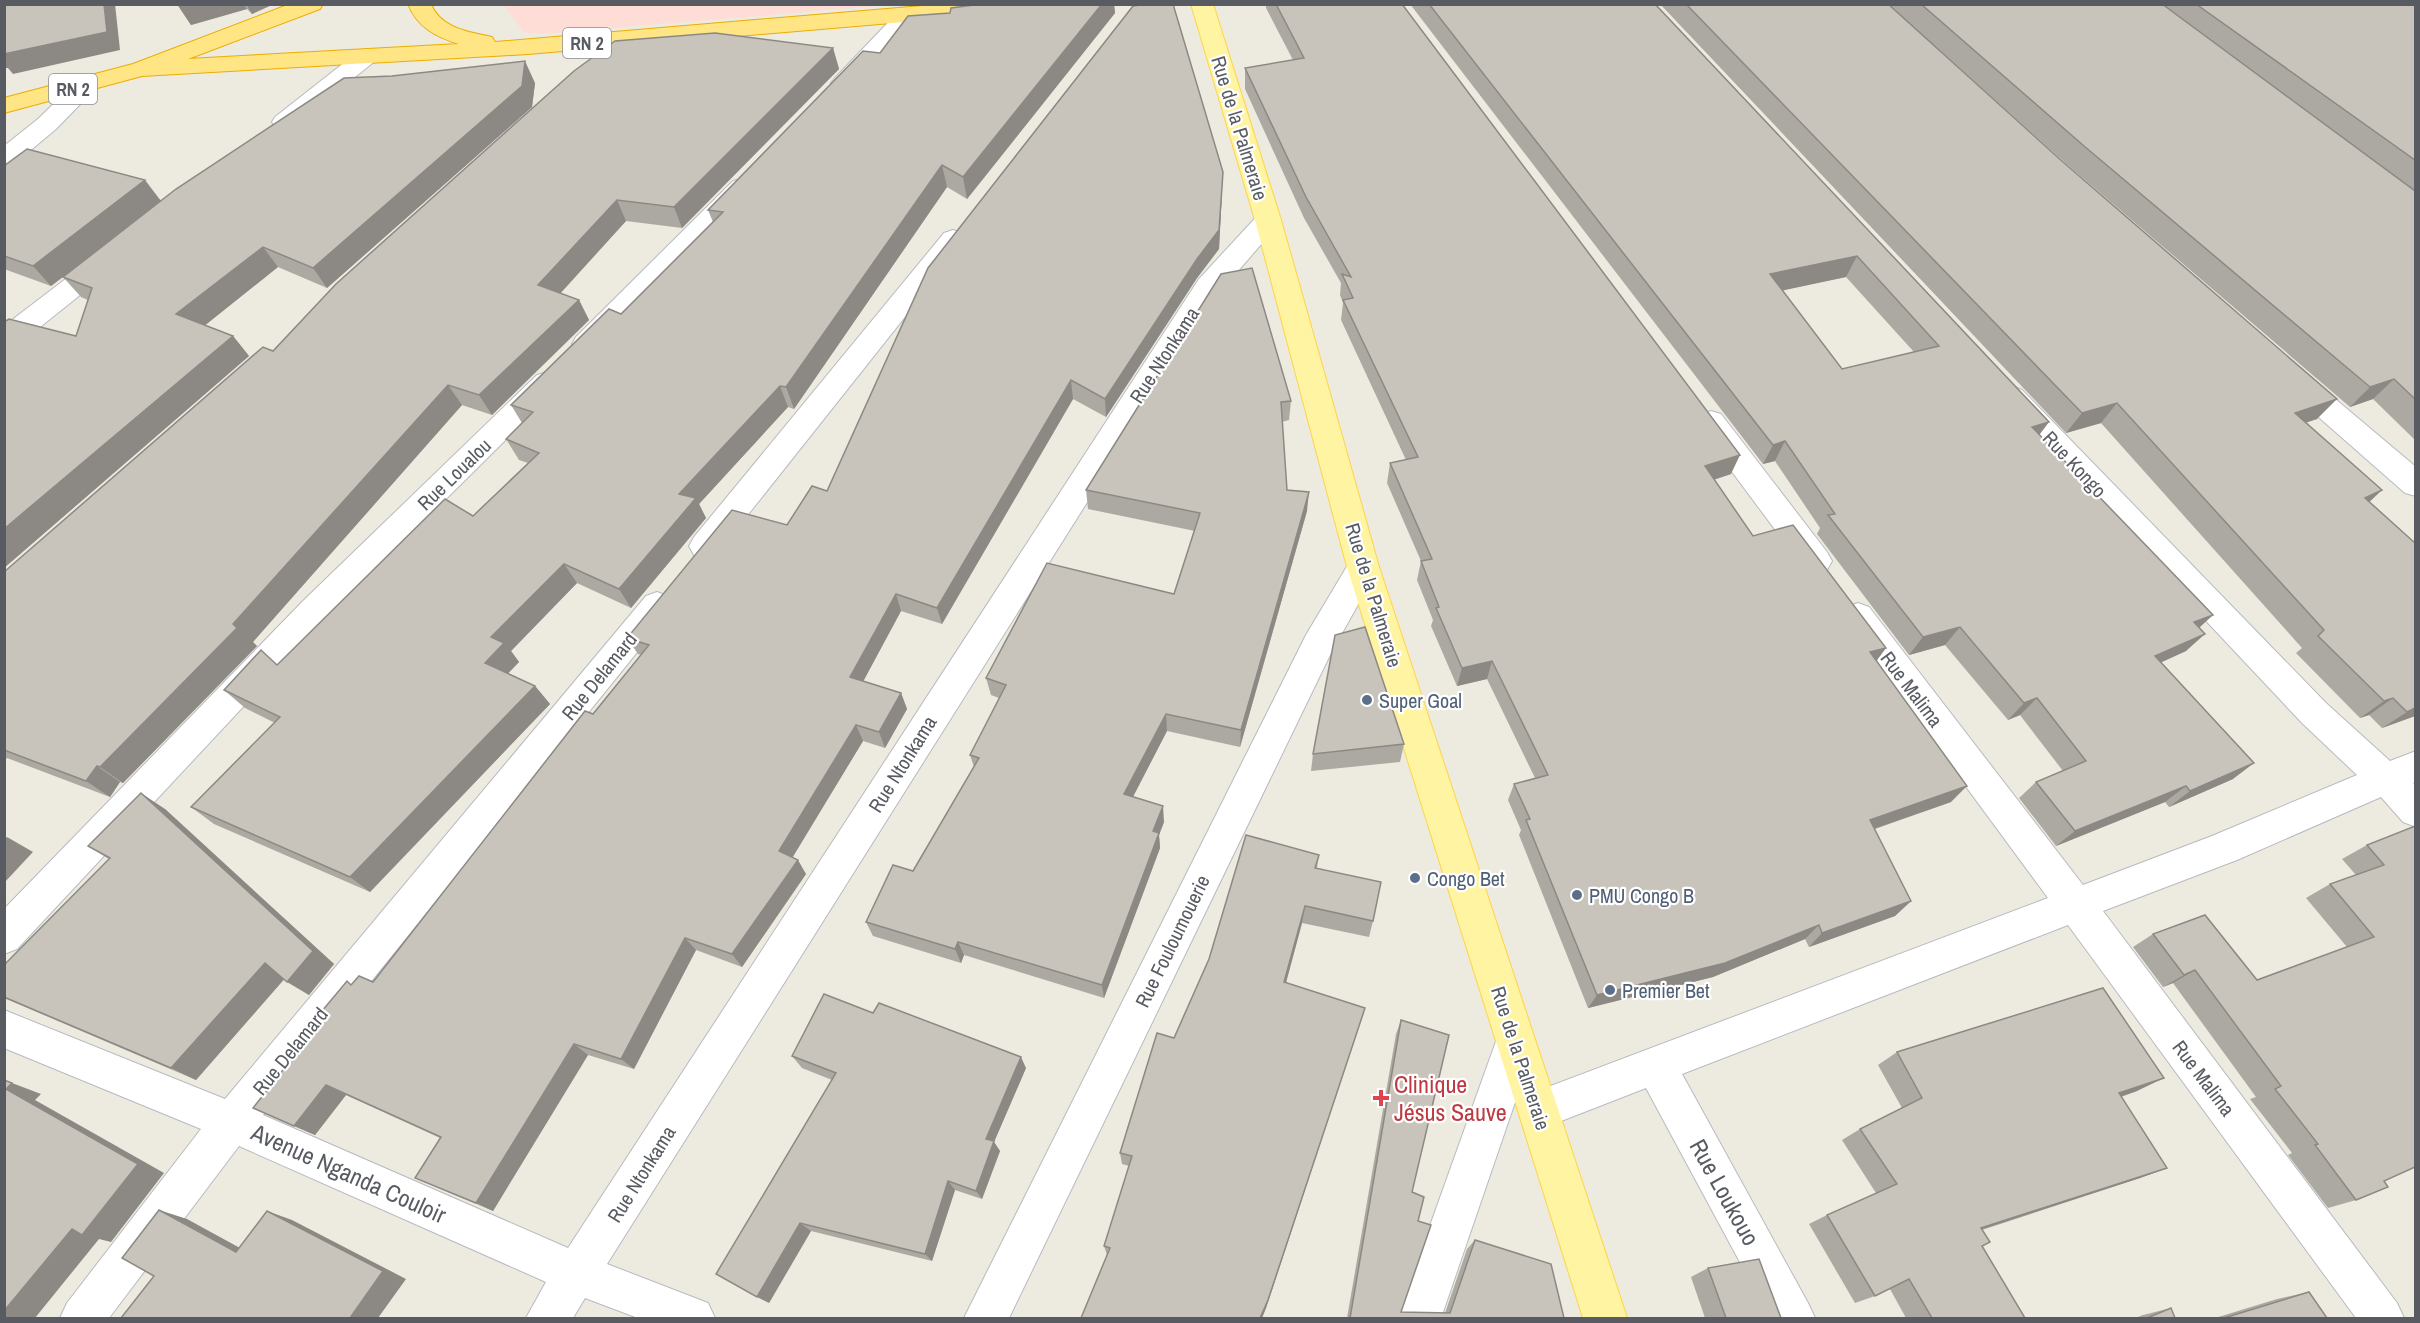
<svg xmlns="http://www.w3.org/2000/svg" width="2420" height="1323" viewBox="0 0 2420 1323" font-family="'Archivo Narrow',sans-serif">
<rect width="100%" height="100%" fill="#edebdf"/>
<path fill="#feddd7" d="M504 5H890L541 34 523 32Z"/>
<g fill="none" stroke-linecap="round" stroke-linejoin="round">
<g stroke="#b7bac0" stroke-width="2">
<g id="minor">
<path d="M908 8 916 10 919 15 916 20 851 88 843 90 835 88 831 83 835 78 900 10Z"/>
<path d="M367 49 375 51 379 56 375 61 293 127 284 130 275 127 272 122 275 117 359 51Z"/>
<path d="M86 78 94 80 98 85 94 90 56 129 13 165 4 167V146L38 119 78 80Z"/>
<path d="M742 179 751 181 755 187 751 193 596 351 586 354 576 351 572 344 576 337 733 181Z"/>
<path d="M1268 211 1277 214 1281 220 1277 226 1219 293 607 1264 708 1303 715 1318H638L585 1298 573 1318H526L546 1282 239 1146 109 1318H60L67 1303 201 1129 4 1048V1010L225 1099 646 596 657 592 668 596 673 605 668 614 263 1115 568 1248 1199 279 1259 214Z"/>
<path d="M953 230 962 233 966 239 962 245 716 555 705 558 694 555 689 546 694 537 944 233Z"/>
<path d="M106 252 115 255 119 261 115 267 14 348 4 351V326L97 255Z"/>
<path d="M2292 368 2302 371 2416 467V496L2405 493 2282 385 2278 378 2282 371Z"/>
<path d="M547 372 557 375 561 382 557 389 325 619 17 949 4 954V909L303 601 537 375Z"/>
<path d="M2012 386 2022 390 2326 703 2390 761 2416 751V782L2413 783 2416 786V827L2403 822 2381 797 2237 860 2103 911 2397 1303 2404 1318H2356L2068 925 1682 1074 1808 1303 1815 1318H1770L1646 1088 1538 1130 1524 1124 1518 1110 1524 1096 2048 898 1847 625 1842 616 1847 607 1858 603 1869 607 2083 885 2212 836 2357 775 2302 723 2002 404 1998 397 2002 390Z"/>
<path d="M1711 411 1721 414 1827 552 1832 561 1827 570 1816 574 1805 570 1701 430 1696 422 1701 414Z"/>
<path d="M1363 554 1374 558 1379 567 1331 653 1009 1318H964L1306 635 1352 558Z"/>
<path d="M1515 1025 1529 1030 1535 1044 1441 1318H1397L1495 1044 1501 1030Z"/>
</g>
</g>
<g stroke="#ffd446" stroke-width="2">
<path id="major" d="M1191 4H1213L1281 220 1379 567 1627 1318H1583L1347 567 1255 220Z"/>
</g>
<g stroke="#ecad00" stroke-width="2">
<path id="highway" d="M290 4H323L320 9 188 59 459 44C436 37 417 27 408 4H431C441 29 470 32 492 37L495 42 946 4H1043L1040 9 1032 11 528 54 142 76 4 113V98L133 64Z"/>
</g>
<use href="#minor" fill="#fff" fill-rule="evenodd"/>
<use href="#major" fill="#fff4a2" fill-rule="evenodd"/>
<use href="#highway" fill="#ffe584" fill-rule="evenodd"/>
</g>
<g fill="#aca9a2" fill-rule="evenodd">
<path d="M177 4H274L252 14 247 9 191 25Z"/>
<path d="M982 4H1114L1115 13 967 199 947 187 794 409 788 407 699 504 706 518 631 608 577 583 511 651 519 662 508 673 535 686 550 704 370 892 214 824 191 807 275 723 245 708 224 690 277 665 473 516 528 463 519 460 506 439 522 423 511 405 621 314 713 222 708 210 880 53 950 13Z"/>
<path d="M1266 4H1402L1731 474 1714 480 1753 536 1876 661 1951 802 1875 829 1911 901 1895 916 1809 947 1805 939 1713 977 1588 1008 1519 835 1521 830 1508 800 1514 784 1535 778 1487 679 1457 686 1431 626 1433 620 1417 580 1421 561 1387 483 1390 463 1406 460 1341 320 1343 303 1340 295 1341 283 1304 218 1245 89V68L1293 60 1266 8Z"/>
<path d="M1410 4H1655L2039 435 2213 615 2199 628 2186 651 2161 662 2233 779 2169 807 2165 802 2056 846 2019 798 2036 782 2063 771 2020 715 2008 720 1945 645 1909 655 1817 534 1820 528 1775 461 1763 464ZM1846 277 1914 352 1842 369 1782 290Z"/>
<path d="M1660 4H2415V440L2373 399 2350 407 2070 167 1933 44 2317 419 2306 422 2369 502 2415 716 2382 728 2369 715 2360 718 2296 653 2302 648 2101 423 2066 433Z"/>
<path d="M833 48 839 69 682 228 626 221 560 293 579 300 589 320 492 415 462 405 253 642 257 646 123 783 120 782 110 797 7 758 4 761V572L273 351Z"/>
<path d="M535 83 532 107 327 288 278 267 205 325 233 336 249 356 4 568V322L76 336 88 300 81 297 63 277 51 286 4 269V166L161 200Z"/>
<path d="M1222 191 1219 249 1197 278 1106 417 1073 399 942 624 901 611 863 681 901 693 907 709 885 748 863 741 792 857 806 874 742 967 696 950 634 1069 588 1055 493 1211 415 1178 440 1138 346 1095 315 1135 253 1108 352 984 373 982 641 655 638 654 627 638 787 525 827 491Z"/>
<path d="M1221 274 1291 401 1289 420 1282 422 1287 490 1307 511 1240 747 1167 731 1133 797 1164 822 1159 835 1160 848 1104 998 964 955 961 963 873 936 866 922 913 871 974 767 970 755 999 698 991 695 986 678 1174 594 1195 531 1088 509 1086 490Z"/>
<path d="M1404 744 1400 762 1311 771 1313 754Z"/>
<path d="M165 809 334 964 309 995 284 979 196 1080 4 998 109 859 88 846Z"/>
<path d="M2415 826 2384 1181 2356 1200 2328 1208 2288 1155 2292 1153 2250 1099 2256 1097 2173 983 2163 987 2133 947 2153 934 2257 980 2347 947 2306 898 2330 884 2356 875 2342 859 2367 845Z"/>
<path d="M1319 855 1317 868 1373 921 1369 937 1302 923 1286 983 1360 1023 1266 1308 1262 1318H1081L1107 1255 1104 1246 1129 1166 1122 1164 1120 1153 1174 1038Z"/>
<path d="M873 1013 1026 1068 994 1142 1000 1151 982 1199 955 1190 932 1261 811 1231 769 1303 832 1080 802 1068 792 1056Z"/>
<path d="M1401 1020 1412 1192 1418 1221 1401 1312 1445 1313 1467 1249 1475 1240 1564 1318H1347L1396 1034Z"/>
<path d="M1897 1052 2137 1091 2121 1097 2167 1168 2140 1178 1982 1230V1246L2025 1318H1906L1890 1289 1875 1296 1855 1303 1809 1224 1827 1215 1876 1193 1842 1140 1860 1129 1902 1108 1878 1065Z"/>
<path d="M1708 1268 1781 1318H1705L1691 1277Z"/>
<path d="M2309 1292 2327 1318H2215L2277 1299Z"/>
<path d="M2171 1308 2175 1318H2135L2143 1315Z"/>
</g>
<g fill="#8c8984">
<path d="M104 4H115L120 50 13 74 8 68H4V54Z"/>
<path d="M177 4H244L247 9 191 25Z"/>
<path d="M246 4H274L252 14Z"/>
<path d="M1102 4H1114L1115 13 967 199 963 177Z"/>
<path d="M833 48 839 69 682 228 674 207Z"/>
<path d="M525 61 535 83 532 107 327 288 313 268Z"/>
<path d="M942 165 947 187 794 409 786 387Z"/>
<path d="M1223 172 1222 191 1219 249 1197 278 1106 417 1105 399Z"/>
<path d="M145 180 161 201 51 286 33 266Z"/>
<path d="M617 200 626 221 549 306 538 285Z"/>
<path d="M263 247 278 267 193 335 176 314Z"/>
<path d="M1857 256 1846 277 1761 295 1770 274Z"/>
<path d="M579 300 589 320 492 415 479 395Z"/>
<path d="M233 336 249 356 4 568V529Z"/>
<path d="M2394 379 2373 399 2350 407 2370 387Z"/>
<path d="M1071 380 1073 399 942 624 937 608Z"/>
<path d="M448 385 462 405 253 642 257 646 123 783 100 767 233 624Z"/>
<path d="M780 386 788 407 699 504 706 518 631 608 619 589 679 494Z"/>
<path d="M2337 399 2317 419 2276 433 2295 413Z"/>
<path d="M2117 403 2101 423 2066 433 2082 413Z"/>
<path d="M2049 422 2034 442 2032 427Z"/>
<path d="M1785 441 1775 461 1763 464 1773 445Z"/>
<path d="M1740 455 1731 474 1696 485 1705 466Z"/>
<path d="M2382 490 2361 510 2365 498Z"/>
<path d="M1309 492 1307 511 1240 747 1241 730Z"/>
<path d="M564 564 577 583 511 651 519 662 501 681 485 663 491 637Z"/>
<path d="M896 594 901 611 857 693 850 677Z"/>
<path d="M2213 615 2193 633 2194 622Z"/>
<path d="M1960 627 1945 645 1909 655 1923 637Z"/>
<path d="M2205 634 2186 651 2136 674 2155 656Z"/>
<path d="M1886 648 1873 666 1870 652Z"/>
<path d="M1492 661 1487 679 1457 686 1462 668Z"/>
<path d="M535 686 550 704 370 892 350 877Z"/>
<path d="M901 693 907 709 885 748 879 732Z"/>
<path d="M2037 698 2020 715 2008 720 2024 703Z"/>
<path d="M2393 698 2369 715 2360 718 2384 701Z"/>
<path d="M2415 708V716L2382 728 2407 712Z"/>
<path d="M1166 714 1167 731 1126 810 1124 794Z"/>
<path d="M856 725 863 741 788 865 779 851Z"/>
<path d="M2254 763 2233 779 2169 807 2190 791Z"/>
<path d="M97 766 120 782 110 797 86 781Z"/>
<path d="M1967 786 1951 802 1856 835 1870 820Z"/>
<path d="M2186 786 2165 802 2056 846 2075 831Z"/>
<path d="M141 793 165 809 334 964 309 995 287 982Z"/>
<path d="M1163 806 1164 822 1159 835 1160 848 1104 998 1102 985 1153 831Z"/>
<path d="M7 837 33 852 4 883V840Z"/>
<path d="M798 860 806 874 742 967 732 954Z"/>
<path d="M1911 901 1895 916 1809 947 1822 933Z"/>
<path d="M1305 906 1302 923 1282 997 1284 982Z"/>
<path d="M1819 925 1805 939 1713 977 1588 1008 1597 995Z"/>
<path d="M685 938 696 950 634 1069 621 1059Z"/>
<path d="M958 942 964 955 961 963 955 949Z"/>
<path d="M265 963 287 976 196 1080 171 1068Z"/>
<path d="M2195 970 2173 983 2163 987 2184 975Z"/>
<path d="M1365 1008 1266 1308 1262 1318H1260Z"/>
<path d="M574 1044 588 1055 493 1211 476 1203Z"/>
<path d="M1021 1057 1026 1068 994 1142 1000 1151 982 1199 976 1191 986 1139Z"/>
<path d="M2164 1078 2137 1091 2093 1106 2119 1093Z"/>
<path d="M12 1083 41 1094 35 1100 164 1173 111 1242 99 1239 35 1318H4L6 1089Z"/>
<path d="M326 1085 346 1095 315 1135 294 1126Z"/>
<path d="M2167 1168 2140 1178 1958 1237 1981 1228Z"/>
<path d="M948 1181 955 1190 932 1261 925 1254Z"/>
<path d="M159 1210 187 1219 262 1260 236 1252Z"/>
<path d="M267 1211 292 1220 406 1279 378 1318H350Z"/>
<path d="M800 1223 811 1231 769 1303 757 1297Z"/>
</g>
<g fill="#c8c4bc" stroke="#8c8984" stroke-width="1.5" fill-rule="evenodd">
<path d="M4 4H104L107 32 4 54Z"/>
<path d="M982 4H1102L963 177 942 165 786 387 780 386 679 494 696 498 619 589 564 564 491 637 504 643 485 663 535 686 350 877 191 807 280 717 224 690 261 650 277 665 445 499 473 516 539 453 506 439 533 412 511 405 609 309 621 314 723 212 708 210 863 51 880 53 908 16 950 13 951 8Z"/>
<path d="M1147 4H1173L1223 172 1219 230 1197 259 1105 399 1071 380 937 608 896 594 850 677 901 693 879 732 856 725 779 851 798 860 732 954 685 938 621 1059 574 1044 476 1203 415 1178 441 1137 326 1085 294 1126 253 1108 326 1015 322 1011 347 981 351 985 359 976 373 982 585 711 593 714 649 645 627 638 732 510 787 525 812 486 827 491 928 268 1133 6Z"/>
<path d="M1276 4H1402L1740 455 1705 466 1753 536 1793 525 1886 648 1870 652 1967 786 1870 820 1911 901 1822 933 1819 925 1725 963 1597 995 1526 820 1530 819 1514 784 1548 775 1492 661 1462 668 1436 608 1439 607 1421 561 1432 559 1390 463 1418 457 1343 300 1353 298 1342 274 1351 277 1306 197 1245 68 1304 58Z"/>
<path d="M1429 4H1655L2049 422 2032 427 2213 615 2194 622 2205 634 2155 656 2254 763 2190 791 2186 786 2075 831 2036 782 2086 761 2037 698 2024 703 1960 627 1923 637 1828 515 1835 514 1785 441 1773 445ZM1857 256 1939 346 1842 369 1770 274Z"/>
<path d="M1686 4H1888L2063 162 2337 399 2295 413 2382 490 2365 498 2415 543V708L2407 712 2393 698 2384 701 2318 636 2324 630 2117 403 2082 413Z"/>
<path d="M1921 4H2162L2415 191V399L2394 379 2370 387 2084 146Z"/>
<path d="M2196 4H2415V160Z"/>
<path d="M715 33 833 48 674 207 617 200 538 285 579 300 479 395 448 385 233 624 237 628 100 767 97 766 86 781 4 750V572L263 347 273 351 336 284 574 71 615 41Z"/>
<path d="M525 61 522 86 313 268 263 247 176 314 233 336 4 529V322L9 319 76 336 92 288 63 277 176 189 344 78 392 76Z"/>
<path d="M27 149 145 180 33 266 4 256V166Z"/>
<path d="M1252 268 1291 401 1281 402 1287 490 1309 492 1241 730 1166 714 1124 794 1163 806 1153 831 1159 833 1102 985 958 942 955 949 866 922 893 865 913 871 979 758 970 755 1006 685 986 678 1047 563 1174 594 1200 513 1086 490 1221 274Z"/>
<path d="M1365 627 1404 744 1313 754 1335 635Z"/>
<path d="M141 793 313 951 287 982 265 963 171 1068 4 997V965L110 858 88 846Z"/>
<path d="M2415 826V1167L2384 1181 2388 1187 2356 1200 2315 1145 2318 1144 2275 1089 2281 1086 2195 970 2184 975 2153 934 2205 915 2257 980 2374 937 2330 884 2384 865 2367 845Z"/>
<path d="M1246 835 1319 855 1315 868 1381 882 1373 921 1305 906 1284 982 1365 1008 1268 1300 1260 1318H1081L1110 1248 1104 1246 1132 1156 1120 1153 1157 1033 1174 1038 1209 959Z"/>
<path d="M2103 988 2164 1078 2119 1093 2167 1168 1981 1228 1990 1242 1982 1246 2025 1318H1932L1909 1279 1875 1296 1827 1215 1897 1184 1860 1129 1922 1098 1897 1052Z"/>
<path d="M824 994 873 1013 879 1003 1021 1057 986 1139 994 1141 976 1191 948 1181 925 1254 800 1223 757 1297 716 1274 836 1073 792 1056Z"/>
<path d="M1401 1020 1449 1035 1412 1192 1424 1197 1418 1221 1431 1225 1401 1312 1450 1313 1475 1240 1551 1264 1564 1318H1350Z"/>
<path d="M4 1080 12 1083 6 1089 138 1164 82 1235 72 1229 4 1311Z"/>
<path d="M159 1210 236 1252 267 1211 383 1271 350 1318H121L154 1276 122 1258Z"/>
<path d="M1759 1259 1781 1318H1726L1708 1268Z"/>
<path d="M2309 1292 2327 1318H2224Z"/>
<path d="M2171 1308 2175 1318H2147Z"/>
</g>
<g fill="#5c6f8a" stroke="#fff" stroke-width="2">
<circle cx="1367" cy="700" r="6"/>
<circle cx="1415" cy="878" r="6"/>
<circle cx="1577" cy="895" r="6"/>
<circle cx="1610" cy="990" r="6"/>
</g>
<path fill="#e0444e" stroke="#fff" stroke-width="2" d="M1378 1089h6v6h6v6h-6v6h-6v-6h-6v-6h6z"/>
<g text-anchor="middle" dominant-baseline="central" stroke-width="4.5" stroke-linejoin="round" paint-order="stroke">
<g fill="#fff" stroke="#8a8d91" stroke-width="1.5">
<rect x="563" y="28" width="48" height="30" rx="4.5"/>
<rect x="49" y="74" width="48" height="30" rx="4.5"/>
</g>
<g font-size="18" font-weight="bold" fill="#585c62">
<text x="587" y="43">RN 2</text>
<text x="73" y="89">RN 2</text>
</g>
<g font-size="20" fill="#585c62" stroke="#fff">
<text transform="translate(1240 128) rotate(73)">Rue de la Palmeraie</text>
<text transform="translate(1164 355) rotate(-57)">Rue Ntonkama</text>
<text transform="translate(2075 464) rotate(47)">Rue Kongo</text>
<text transform="translate(454 474) rotate(-44)">Rue Loualou</text>
<text transform="translate(1374 595) rotate(73)">Rue de la Palmeraie</text>
<text transform="translate(599 676) rotate(-51)">Rue Delamard</text>
<text transform="translate(1912 689) rotate(53)">Rue Malima</text>
<text transform="translate(902 764) rotate(-58)">Rue Ntonkama</text>
<text transform="translate(1172 941) rotate(-64)">Rue Fouloumouerie</text>
<text transform="translate(290 1051) rotate(-51)">Rue Delamard</text>
<text transform="translate(1521 1058) rotate(72)">Rue de la Palmeraie</text>
<text transform="translate(2204 1078) rotate(53)">Rue Malima</text>
<text transform="translate(641 1174) rotate(-58)">Rue Ntonkama</text>
</g>
<g font-size="20" fill="#4e5e75" stroke="#fff" text-anchor="start">
<text x="1379" y="700">Super Goal</text>
<text x="1427" y="878">Congo Bet</text>
<text x="1589" y="895">PMU Congo B</text>
<text x="1622" y="990">Premier Bet</text>
</g>
<g font-size="24" fill="#be3a42" stroke="#fff" text-anchor="start">
<text x="1394" y="1084">Clinique<tspan x="1394" dy="28">Jésus Sauve</tspan></text>
</g>
<g font-size="24" fill="#585c62" stroke="#fff">
<text transform="translate(349 1173) rotate(24)">Avenue Nganda Couloir</text>
<text transform="translate(1725 1192) rotate(61)">Rue Loukouo</text>
</g>
</g>
<rect width="2420" height="1323" fill="none" stroke="#585c62" stroke-width="12"/>
</svg>
